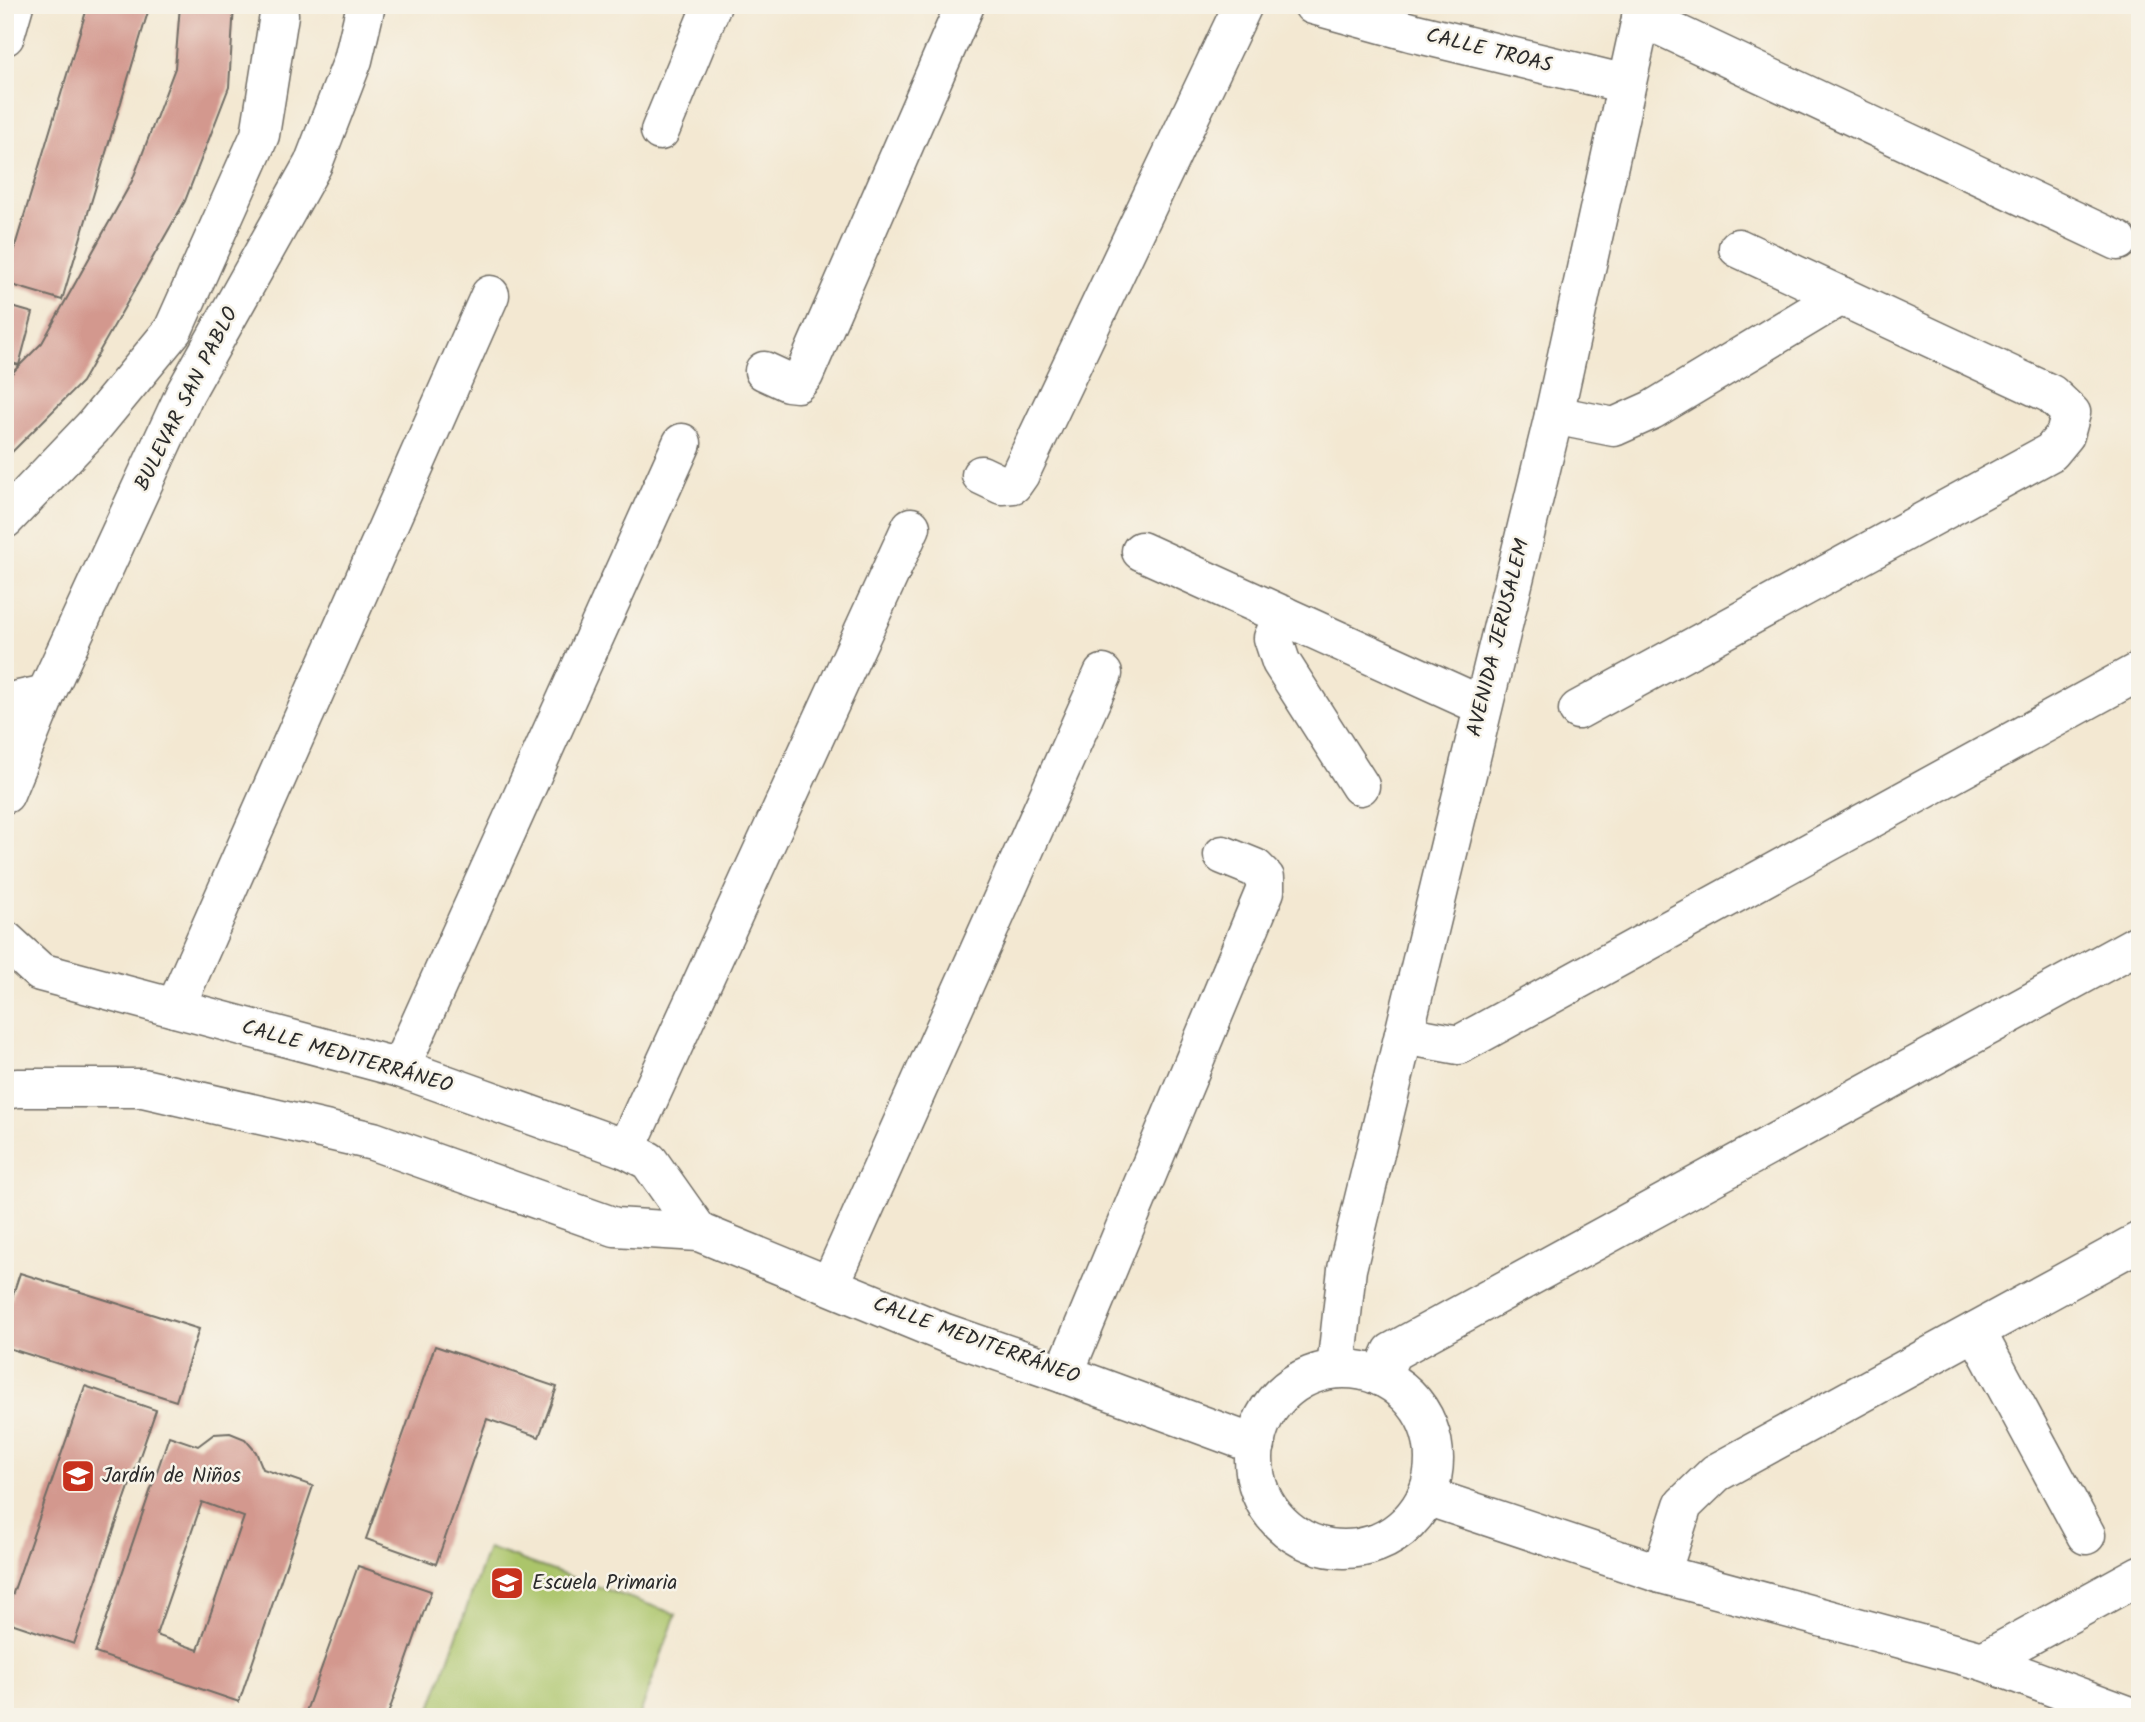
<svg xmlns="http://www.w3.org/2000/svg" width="2145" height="1722" viewBox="0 0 2145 1722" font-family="Kalam,sans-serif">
<rect width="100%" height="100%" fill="#f7f3e8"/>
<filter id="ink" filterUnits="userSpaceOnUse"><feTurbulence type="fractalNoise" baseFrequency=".0143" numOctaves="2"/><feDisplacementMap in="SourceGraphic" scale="14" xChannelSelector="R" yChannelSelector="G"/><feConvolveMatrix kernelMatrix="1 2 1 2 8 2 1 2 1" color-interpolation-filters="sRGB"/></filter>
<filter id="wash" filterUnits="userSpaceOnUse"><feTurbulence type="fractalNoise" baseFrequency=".00686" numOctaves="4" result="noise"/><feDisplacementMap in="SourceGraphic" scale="28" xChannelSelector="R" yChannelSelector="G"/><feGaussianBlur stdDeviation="1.57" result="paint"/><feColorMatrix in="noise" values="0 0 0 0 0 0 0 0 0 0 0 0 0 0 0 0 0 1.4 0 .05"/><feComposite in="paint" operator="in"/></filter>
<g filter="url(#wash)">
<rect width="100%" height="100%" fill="#f3e8d2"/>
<path fill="#abc56b" stroke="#6b784b" stroke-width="2" d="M488 1548 676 1614 639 1717H445L430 1711Z"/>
<g id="blocks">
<g fill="#d3988e" fill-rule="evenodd">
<path d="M88 5H150L62 300 5 283V279Z"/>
<path d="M180 5H234L229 87 185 201 82 382 5 459V380L42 343 132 181 175 68Z"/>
<path d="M5 305 33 313 19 365 5 361Z"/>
<path d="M20 1273 199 1329 176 1401 5 1347V1319Z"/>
<path d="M435 1346 557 1387 539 1437 487 1419 436 1564 366 1539Z"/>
<path d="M85 1386 156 1410 74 1644 5 1621V1616Z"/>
<path d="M230 1433 245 1439 256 1452 263 1469 313 1486 239 1702 95 1653 169 1436 198 1446 214 1434ZM202 1502 244 1517 198 1650 156 1635Z"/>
<path d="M358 1566 431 1591 387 1717H304Z"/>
</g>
</g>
</g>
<g filter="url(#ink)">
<use href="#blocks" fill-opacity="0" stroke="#716d65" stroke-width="2"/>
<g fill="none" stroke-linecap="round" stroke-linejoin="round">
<g stroke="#716d65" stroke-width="41">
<g id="minor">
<path d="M1313 5 1411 32 1626 84"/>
<path d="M1641 17 2118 241"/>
<path d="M5 36 14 5"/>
<path d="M660 131 712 5"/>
<path d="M764 371 788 382 797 383 804 375 965 5"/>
<path d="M1554 415 1614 427 1652 410 1841 296"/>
<path d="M981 475 1002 485 1013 484 1020 474 1243 5"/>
<path d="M1141 551 1483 706"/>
<path d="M1283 615 1273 638 1281 662 1360 786"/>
<path d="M1578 710 2051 452 2065 435 2071 413 2051 394 1738 248"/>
<path d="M5 940 40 972 400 1068 626 1149 649 1161 699 1232"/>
<path d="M175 1008 490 295"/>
<path d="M1404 1035 1459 1045 2140 671"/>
<path d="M400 1068 682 443"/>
<path d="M5 1090 17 1088H143L373 1141 615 1227 699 1232 945 1333 1064 1374 1256 1445"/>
<path d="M626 1149 911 527"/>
<path d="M830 1285 1103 674"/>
<path d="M1976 1331 2086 1535"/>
<path d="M1336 1369 1347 1269 1554 415 1644 5"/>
<circle cx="1344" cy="1459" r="90"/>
<path d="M1064 1374 1265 891V878L1255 868 1223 855"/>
<path d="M1381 1377 1392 1352 2140 943"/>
<path d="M1426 1496 1661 1574 1983 1661 2133 1717"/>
<path d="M1661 1574 1683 1505 1716 1473 2140 1241"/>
<path d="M1983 1661 2140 1575"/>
</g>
</g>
<g stroke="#716d65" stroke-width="41">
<g id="tertiary">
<path d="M5 519 93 427 173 330 260 135 279 15 278 5"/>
<path d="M5 703 46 694"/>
<path d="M5 794 46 694 185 393 313 164 353 60 366 5"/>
</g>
</g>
<use href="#minor" stroke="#fff" stroke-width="38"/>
<use href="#tertiary" stroke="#fff" stroke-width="38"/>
</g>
</g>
<defs>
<g id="school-square" transform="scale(1.75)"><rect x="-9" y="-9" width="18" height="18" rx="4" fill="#c8321e" stroke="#f7f3e8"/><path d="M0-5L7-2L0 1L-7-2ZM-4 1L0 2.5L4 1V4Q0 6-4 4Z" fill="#fff"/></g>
</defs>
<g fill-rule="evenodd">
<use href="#school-square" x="78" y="1476"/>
<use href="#school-square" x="507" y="1583"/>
</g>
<g text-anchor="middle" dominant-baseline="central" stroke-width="5" stroke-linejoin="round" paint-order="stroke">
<g font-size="21" fill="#2b2b2b" stroke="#f7f3e8">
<text transform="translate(1489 51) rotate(14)">CALLE TROAS</text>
<text transform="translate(187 399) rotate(-63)">BULEVAR SAN PABLO</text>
<text transform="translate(1499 638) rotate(-76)">AVENIDA JERUSALEM</text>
<text transform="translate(347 1057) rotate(16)">CALLE MEDITERRÁNEO</text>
<text transform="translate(976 1341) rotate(20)">CALLE MEDITERRÁNEO</text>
</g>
<g font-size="21" fill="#2b2b2b" stroke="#f7f3e8" text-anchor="start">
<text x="102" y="1476">Jardín de Niños</text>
<text x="532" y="1583">Escuela Primaria</text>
</g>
</g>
<rect width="2145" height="1722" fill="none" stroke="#f7f3e8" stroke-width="28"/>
</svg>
